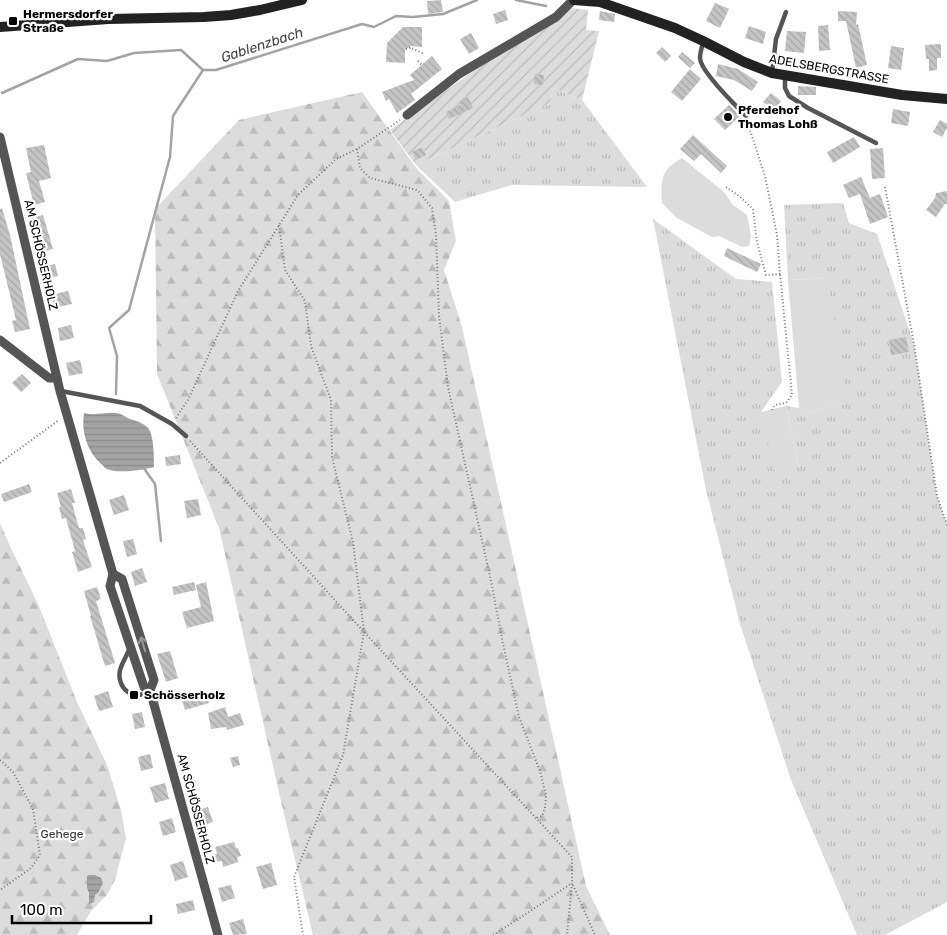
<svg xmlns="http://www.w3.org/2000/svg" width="947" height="935" viewBox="0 0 947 935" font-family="Rubik,sans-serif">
<defs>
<pattern id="grass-tufts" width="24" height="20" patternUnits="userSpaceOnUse" patternTransform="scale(1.25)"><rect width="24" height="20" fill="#dcdcdc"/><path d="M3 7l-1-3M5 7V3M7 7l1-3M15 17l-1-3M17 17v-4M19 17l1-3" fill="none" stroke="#bbb"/></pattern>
<pattern id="forest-firs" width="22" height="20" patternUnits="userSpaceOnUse" patternTransform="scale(1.25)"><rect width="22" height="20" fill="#dcdcdc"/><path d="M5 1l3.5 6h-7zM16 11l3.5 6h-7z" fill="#bbb"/></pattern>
<pattern id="garden-furrows" width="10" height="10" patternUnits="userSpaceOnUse" patternTransform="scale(1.25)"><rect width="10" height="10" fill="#dcdcdc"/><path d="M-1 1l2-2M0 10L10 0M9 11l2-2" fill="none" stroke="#bbb"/></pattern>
<pattern id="water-rules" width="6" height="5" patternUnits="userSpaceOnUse" patternTransform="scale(1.25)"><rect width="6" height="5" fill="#a3a3a3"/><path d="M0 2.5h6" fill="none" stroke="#8b8b8b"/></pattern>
<pattern id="building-back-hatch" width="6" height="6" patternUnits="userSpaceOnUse" patternTransform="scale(1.25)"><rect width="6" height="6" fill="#c4c4c4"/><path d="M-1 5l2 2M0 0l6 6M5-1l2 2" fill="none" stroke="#a7a7a7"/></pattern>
</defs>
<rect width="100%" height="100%" fill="#fff"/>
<g fill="url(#grass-tufts)">
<path d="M553 88 582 100 647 187 512 185 455 202 416 165 550 103Z"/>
<path d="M843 203 849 223 877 234 914 344 937 496 947 525V902L885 935H857L791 780 740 624 706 490 653 219 736 279 772 282 782 382 761 412 798 464 786 406 799 408 807 413 846 403 827 278 788 280 784 205Z"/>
</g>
<g fill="url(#forest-firs)">
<path d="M362 92 417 169 449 201 456 241 444 270 462 327 586 886 610 935H313L280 797 219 528 157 374 155 209 239 120Z"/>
<path d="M0 523 9 544 38 604 77 702 107 765 121 810 126 838 115 880 107 895 91 911 77 935H0Z"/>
</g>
<g fill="#dcdcdc">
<path d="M682 158 724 192 733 205 747 215 751 236 749 246 742 247 719 236 712 237 677 218 662 203C661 180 660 170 682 158Z"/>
<path d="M828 278 847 403 807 413 799 408 788 280Z"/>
<path d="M786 406 798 464 774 470 761 412Z"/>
</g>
<path fill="url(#garden-furrows)" d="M564 7 588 10 586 30 599 31 582 100 553 88 550 103 416 165 390 130Z"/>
<g fill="url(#water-rules)">
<path d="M84 413C96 416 104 412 115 413 121 413 125 417 130 419 137 421 143 423 148 428 154 435 154 457 154 467 143 470 117 474 107 469 104 468 103 465 101 464 87 451 81 432 84 413Z"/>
<path d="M89 875H95L101 878 103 883 98 893 95 895 94 902 89 904V893L87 888V876Z"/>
</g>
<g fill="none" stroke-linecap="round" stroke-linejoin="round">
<g stroke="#a3a3a3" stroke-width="2.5">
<path d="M516 0 546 6"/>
<path d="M2 93 78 59 107 61 134 53 181 50 203 70H216L362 24 374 27 396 16 413 17 443 14 477 0"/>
<path d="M116 394 117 356 109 328 129 310 170 157 173 116 203 70"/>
<path d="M143 467 155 484 161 541"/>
</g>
</g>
<g fill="url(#building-back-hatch)">
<path d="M441 0 443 12 428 14 427 1Z"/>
<path d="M715 3 729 9 720 28 706 21Z"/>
<path d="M505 10 508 20 496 24 493 14Z"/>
<path d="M600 11 615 14 614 22 599 20Z"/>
<path d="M838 11 857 12 856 25 858 24 867 65 856 68 846 21H838Z"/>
<path d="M828 25 830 50 819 51 818 26Z"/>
<path d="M749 26 766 32 763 44 745 38Z"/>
<path d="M403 27H422V47L410 46 405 50V63L386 62 387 43Z"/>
<path d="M787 31 806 32 804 53 785 51Z"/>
<path d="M471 33 479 48 469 54 460 39Z"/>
<path d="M941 44V58H937V70L929 71V59H926L925 45Z"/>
<path d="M891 46 904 48 901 70 888 68Z"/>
<path d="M662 47 671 56 665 62 656 53Z"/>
<path d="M682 52 695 63 690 68 678 57Z"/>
<path d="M432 56 442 69 411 94 415 100 397 113 389 99 386 101 382 92 414 80 410 75Z"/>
<path d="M718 64 738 69 758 82 752 91 734 80 716 76Z"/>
<path d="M690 69 701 79 682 101 671 92Z"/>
<path d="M535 74 544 75 543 85 534 84Z"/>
<path d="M798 86 816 87V95H798Z"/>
<path d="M771 93 781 101 774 111 763 102Z"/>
<path d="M468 97 473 108 449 119 446 112 461 105 459 102Z"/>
<path d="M729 105 740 116 725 130 714 119Z"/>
<path d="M893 109 910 112 908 126 891 123Z"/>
<path d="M940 120 947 124V128L942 137 933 132Z"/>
<path d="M693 135 727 166 721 173 701 154 694 161 680 149Z"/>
<path d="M854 137 860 147 833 163 827 152Z"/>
<path d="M44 145 51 178 39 181 45 202 34 205 26 173 31 172 26 148Z"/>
<path d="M422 147 426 155 416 160 412 152Z"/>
<path d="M883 148 885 178 872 179 870 149Z"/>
<path d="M861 177 870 198 880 194 888 217 870 224 860 194 849 198 843 185Z"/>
<path d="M947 191V204H945L936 217 926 210 935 198 936 193Z"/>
<path d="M2 208 10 235 30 329 15 332 12 321 16 320 0 254V209Z"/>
<path d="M43 215 53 249 38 253 30 218Z"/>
<path d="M727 248 761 264 757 272 724 256Z"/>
<path d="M55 264 58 276 45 279 42 267Z"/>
<path d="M68 291 72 304 54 308 51 295Z"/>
<path d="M71 325 74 338 60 341 58 328Z"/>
<path d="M906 337 909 352 891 355 889 340Z"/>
<path d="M80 360 83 373 69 376 66 363Z"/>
<path d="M22 374 31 383 21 392 12 383Z"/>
<path d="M180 455 181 464 166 466 165 457Z"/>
<path d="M29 484 32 492 4 502 1 494Z"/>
<path d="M71 489 75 503H72L79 528H83L86 539 83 540 92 567 78 572 72 552 75 551 66 518 62 519 59 507H61L57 493Z"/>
<path d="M124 495 129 510 114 515 109 500Z"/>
<path d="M198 499 201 515 187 518 184 501Z"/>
<path d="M133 539 137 554 127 557 123 541Z"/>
<path d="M142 568 147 582 135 586 131 572Z"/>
<path d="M194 582 196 590 174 595 172 587Z"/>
<path d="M206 582 214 621 187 628 182 612 201 607 196 585Z"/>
<path d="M97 587 101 599 96 601 115 663 105 666 90 616H91L84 591Z"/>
<path d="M170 651 178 678 166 682 157 654Z"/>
<path d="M108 691 113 707 99 711 94 696Z"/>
<path d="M188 692 190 697 206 692 209 703 185 710 180 694Z"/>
<path d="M225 707 228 717 240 713 244 725 227 730 226 727 211 729 208 713Z"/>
<path d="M142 712 145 727 135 729 132 714Z"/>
<path d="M150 754 153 768 141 771 138 757Z"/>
<path d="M238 756 240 765 233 767 230 758Z"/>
<path d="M165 783 169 799 155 803 150 787Z"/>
<path d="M208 807 213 822 200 826 196 811Z"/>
<path d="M172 818 176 832 163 836 159 822Z"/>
<path d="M234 842 236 848H238L241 856 237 857 238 862 223 867 222 861 215 862 213 855 217 854 215 847Z"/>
<path d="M183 861 188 877 175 881 170 865Z"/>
<path d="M271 863 277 885 263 889 256 867Z"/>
<path d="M231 885 235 898 222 902 218 888Z"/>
<path d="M193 900 195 910 178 914 176 904Z"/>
<path d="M243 919 247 934 233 935 229 923Z"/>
</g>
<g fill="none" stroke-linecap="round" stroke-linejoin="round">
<g stroke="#777" stroke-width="2" stroke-dasharray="1 2.5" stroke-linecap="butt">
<path d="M409 47 424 54"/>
<path d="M406 49 411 48"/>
<path d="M418 61 422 65"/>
<path d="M357 149 360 168 370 178 417 190 432 208 436 235 439 316 448 387 491 581 502 639 519 717 540 771 546 795 545 808 542 816 536 818"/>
<path d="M726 187 739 196 753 209 757 242 766 275 780 274 777 235 765 176 747 121"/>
<path d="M885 187 914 344 937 496 947 525"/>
<path d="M279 225 285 270 305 301 311 346 331 400 332 457 353 542 364 632 343 755 294 877 303 935"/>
<path d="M772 410 775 405 786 403 792 395 780 274"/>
<path d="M176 418 188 400 238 291 298 195 336 159 357 149 400 120"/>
<path d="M190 441 364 632 572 857V883L567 935"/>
<path d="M0 463 59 420"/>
<path d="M0 760 13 772 33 809 40 855 31 868 0 890"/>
<path d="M573 885 595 935"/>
<path d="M493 935 529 912 572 883"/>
</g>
<g stroke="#555" stroke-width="4.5">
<path d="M703 42C702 47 700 53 700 58 700 71 736 106 746 116"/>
<path d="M772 73 776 39 786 12"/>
<path d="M785 75V88L789 96 808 108 876 143"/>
<path d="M61 391 140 406 172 424 186 436"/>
<path d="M130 648C127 655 122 663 120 670 116 689 135 703 150 690"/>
</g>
<g stroke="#555" stroke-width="9">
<path d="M407 115 459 74 556 17 573 0"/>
<path d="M0 137 60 391 113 574 110 586 144 687 150 690"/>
<path d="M0 340 49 378H57"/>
<path d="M113 574 122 579 154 680 150 690 218 935"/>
</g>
<g stroke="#222" stroke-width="10">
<path d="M574 0 600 2 675 28 703 41 744 62 772 73 902 95 947 99"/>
<path d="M0 27 108 19 204 17 231 15 260 10 302 0"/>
</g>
</g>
<defs><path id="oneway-shaft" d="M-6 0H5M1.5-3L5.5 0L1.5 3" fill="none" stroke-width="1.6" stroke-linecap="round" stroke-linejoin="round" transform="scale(1.25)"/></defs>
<use stroke="#999" href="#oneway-shaft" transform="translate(143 644) rotate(-107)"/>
<g fill="#000" stroke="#fff" stroke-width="2">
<rect x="8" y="16" width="10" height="10" rx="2.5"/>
<circle cx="728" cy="117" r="5"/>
<rect x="129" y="690" width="10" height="10" rx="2.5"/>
</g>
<g text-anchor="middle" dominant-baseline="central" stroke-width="4.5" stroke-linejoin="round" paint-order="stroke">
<g font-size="12" font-weight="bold" fill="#000" stroke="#fff" text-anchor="start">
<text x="23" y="14">Hermersdorfer<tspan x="23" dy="14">Straße</tspan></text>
<text x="738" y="110">Pferdehof<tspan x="738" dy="14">Thomas Lohß</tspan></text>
<text x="144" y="695">Schösserholz</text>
</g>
<g font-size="12" fill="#000" stroke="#fff">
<text transform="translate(829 69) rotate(10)">ADELSBERGSTRASSE</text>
<text transform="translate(41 255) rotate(77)">AM SCHÖSSERHOLZ</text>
<text transform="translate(196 809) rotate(75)">AM SCHÖSSERHOLZ</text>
</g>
<g font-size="12" fill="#333" stroke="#fff">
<text x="62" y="834">Gehege</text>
</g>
<g font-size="14" font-style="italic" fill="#444" stroke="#fff">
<text transform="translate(262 45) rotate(-18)">Gablenzbach</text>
</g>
</g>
<path d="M12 915v8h139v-8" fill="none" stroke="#000000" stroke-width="2.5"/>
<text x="20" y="915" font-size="15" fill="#000000" stroke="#ffffff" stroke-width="4" paint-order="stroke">100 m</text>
</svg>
